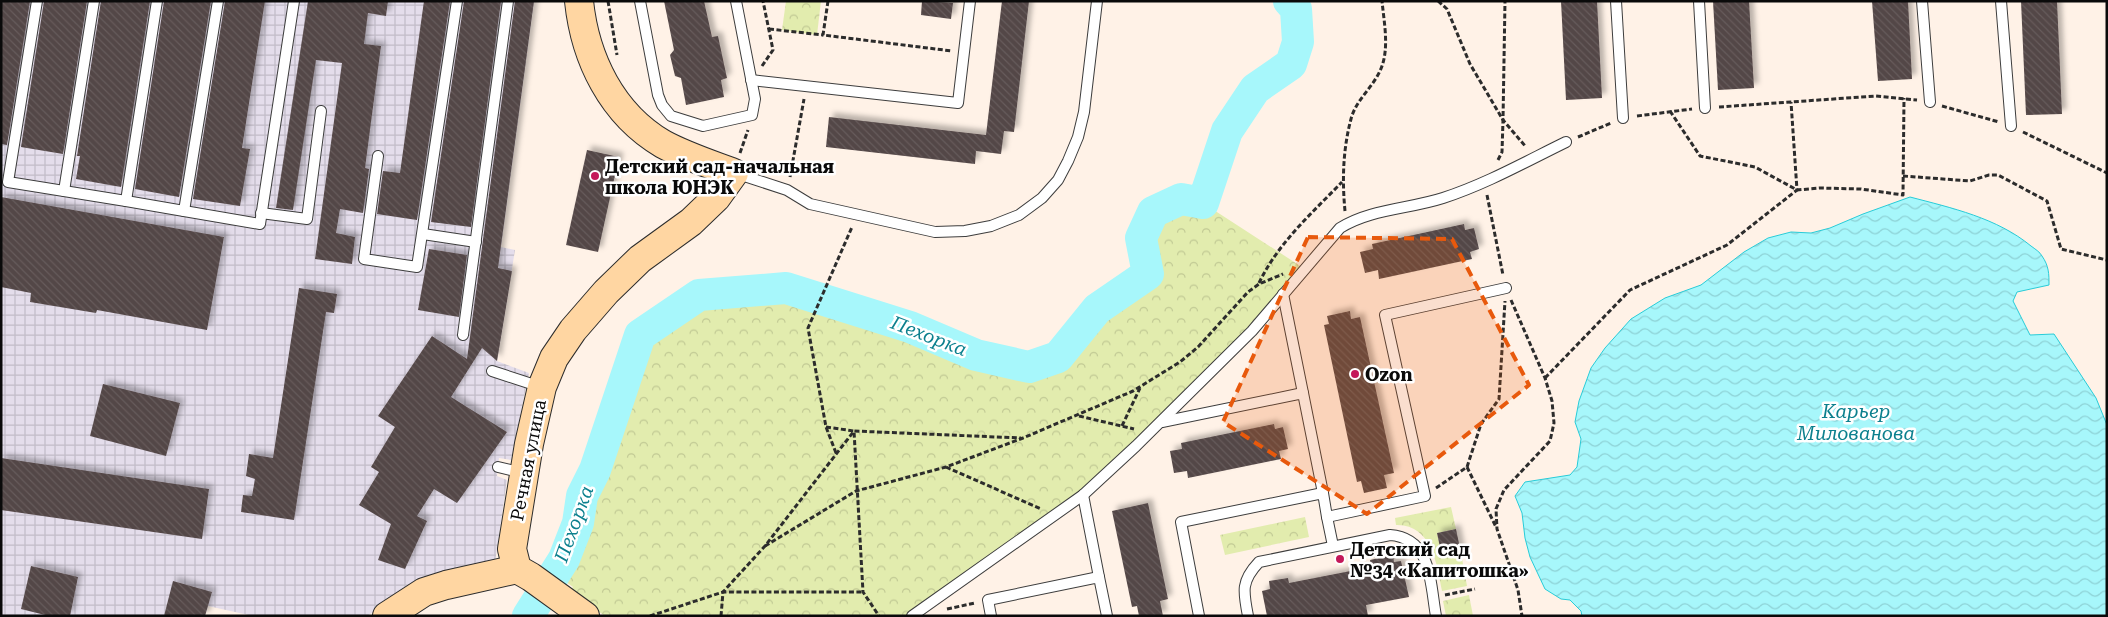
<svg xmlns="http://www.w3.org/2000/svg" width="2108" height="617" viewBox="0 0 2108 617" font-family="'Roboto Serif',serif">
<defs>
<pattern id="industrial-grid" width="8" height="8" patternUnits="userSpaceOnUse" patternTransform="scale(1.25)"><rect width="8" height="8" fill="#e4ddeb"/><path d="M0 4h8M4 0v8" fill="none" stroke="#c2bcc8"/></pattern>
<pattern id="park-crowns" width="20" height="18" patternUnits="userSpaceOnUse" patternTransform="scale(1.25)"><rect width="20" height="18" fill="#e2ecae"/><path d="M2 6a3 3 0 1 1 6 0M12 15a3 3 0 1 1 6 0" fill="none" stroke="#c1c994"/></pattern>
<pattern id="water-waves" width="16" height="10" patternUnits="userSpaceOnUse" patternTransform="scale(1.25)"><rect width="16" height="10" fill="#a7f7fb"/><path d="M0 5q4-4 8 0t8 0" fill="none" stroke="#8ed2d6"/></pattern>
<pattern id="building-back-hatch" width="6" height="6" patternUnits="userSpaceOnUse" patternTransform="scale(1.25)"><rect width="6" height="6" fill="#534646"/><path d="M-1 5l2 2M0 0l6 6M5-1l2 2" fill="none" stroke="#675c5c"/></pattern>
<filter id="shadow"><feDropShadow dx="4.5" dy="-4.5" stdDeviation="2.5" flood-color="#0004"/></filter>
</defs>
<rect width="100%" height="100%" fill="#fff2e7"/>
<path fill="url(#industrial-grid)" d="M1 1H534L501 247 515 250 497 361 529 373 511 460 499 458 497 476 507 480 495 563 419 581 367 616H253L208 606 205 616H1Z"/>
<g fill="url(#park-crowns)">
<path d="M786 1H821L817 35 782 30Z"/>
<path d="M1181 199 1203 203 1305 269 1252 331 1083 495 912 616H605L570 591 573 587 555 574 564 559 578 523 582 496 595 470 640 335 699 295 786 288 910 327 976 355 1029 367 1058 357 1097 309 1147 274 1141 238 1153 212Z"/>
<path d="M1451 507 1456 529 1437 533 1442 557 1461 553 1467 586 1442 591C1437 565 1432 524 1396 525L1395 518Z"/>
<path d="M1305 517 1309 537 1225 555 1220 535Z"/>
<path d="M1469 595 1473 616H1446L1443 601Z"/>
</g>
<path fill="url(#water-waves)" stroke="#28ccd8" d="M1910 197C1952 208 1997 218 2031 246 2035 249 2040 252 2042 256 2049 266 2049 274 2049 285L2017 292 2013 301 2030 335 2054 334 2096 398 2107 425V616H1582L1581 611 1570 600 1561 599 1545 589 1530 557 1525 538 1522 513 1515 496 1525 482 1570 475 1577 467 1581 439 1575 422 1579 401 1591 368 1605 348 1631 319 1665 298 1701 285 1744 252 1768 238 1791 232 1811 233 1830 228 1863 214Z"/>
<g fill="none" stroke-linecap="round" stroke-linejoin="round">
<path stroke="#a7f7fb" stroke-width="32" d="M528 616 564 559 578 523 582 496 595 470 640 335 699 295 786 288 910 327 976 355 1029 367 1058 357 1097 309 1148 274 1141 238 1153 212 1181 199 1203 203 1227 131 1255 89 1291 64 1298 42 1296 9 1289 1"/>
</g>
<g fill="url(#building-back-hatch)" filter="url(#shadow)">
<path d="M1 1H30L7 145 1 144Z"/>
<path d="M44 1H87L63 154 21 147Z"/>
<path d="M101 1H150L121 187 76 179 80 156H77Z"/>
<path d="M164 1H211L179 197 135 189Z"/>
<path d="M225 1H265L242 148 250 149 240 206 193 199Z"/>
<path d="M308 1H388L386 16 368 13 364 44 381 46 365 168 369 169 363 213 340 209 336 233 355 237 352 264 315 259 342 63 316 60 293 210 276 208Z"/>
<path d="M424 1H450L417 220 377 214 383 171 400 173Z"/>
<path d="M464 1H501L471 227 431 222Z"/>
<path d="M515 1H534L498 268 512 271 497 361 482 348 451 397 507 432 457 503 434 489 417 516 427 521 405 569 378 560 391 524 359 505 379 472 371 467 395 427 378 416 432 336 467 359Z"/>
<path d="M664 1H704L712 37 718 36 727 78 721 80 724 97 686 105 681 78 675 76 670 55 674 50Z"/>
<path d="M922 1 953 3 951 19 921 15Z"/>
<path d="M1002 1H1029L1014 132 1004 131 1001 154 976 151 975 164 826 147 829 117 986 135Z"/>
<path d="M1561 1H1597L1602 98 1566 100Z"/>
<path d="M1713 1H1749L1754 88 1718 90Z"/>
<path d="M1872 1H1908L1912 79 1878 81Z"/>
<path d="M2021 1H2057L2062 114 2026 115Z"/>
<path d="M587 150 619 157 598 252 566 245Z"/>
<path d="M1 197 224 237 207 330 97 310 96 313 30 302 31 293 1 287Z"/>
<path d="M1464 224 1465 230 1474 228 1479 249 1470 252 1472 259 1379 279 1378 270 1365 273 1360 252 1373 249 1372 244Z"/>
<path d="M429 249 467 255 459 317 418 310Z"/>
<path d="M299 288 337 294 334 313 326 312 294 520 241 512 243 495 252 496 255 479 246 476 249 454 273 458Z"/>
<path d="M1350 311 1351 319 1360 317 1394 473 1384 475 1387 488 1364 493 1361 481 1357 482 1324 325 1329 324 1327 316Z"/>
<path d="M103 384 180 403 166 456 90 436Z"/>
<path d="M1274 424 1275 429 1283 427 1288 449 1279 451 1281 459 1188 478 1187 471 1174 473 1170 451 1182 449 1181 443Z"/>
<path d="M1 458 209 489 202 539 1 510Z"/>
<path d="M1148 503 1168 599 1160 601 1163 616H1139L1137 606 1132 607 1112 511Z"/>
<path d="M1456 529 1461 553 1442 557 1437 533Z"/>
<path d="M1393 555 1394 562 1401 561 1409 597 1366 605 1368 616H1267L1262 591 1270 589 1269 581 1288 578 1289 583 1371 567 1370 560Z"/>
<path d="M31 566 78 577 70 616H49L21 609Z"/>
<path d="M173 581 212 592 205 616H164Z"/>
</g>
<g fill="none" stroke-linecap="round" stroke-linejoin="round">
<g stroke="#3d3d3d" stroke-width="12">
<g id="lane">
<path d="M37 1 8 182 126 201 157 1"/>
<path d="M640 1 658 95 662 105 671 116 703 126 752 115 755 99 736 1"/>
<path d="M1616 1 1623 118"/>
<path d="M1699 1 1705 108"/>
<path d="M1922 1 1930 102"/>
<path d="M2001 1 2011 126"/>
<path d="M751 80 958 103 970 1"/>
<path d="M378 156 364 259 417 267 457 1"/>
<path d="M735 173 787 190 810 204 935 232 965 231 991 226 1019 215 1042 198 1058 180 1068 161 1078 137 1084 112 1097 1"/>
<path d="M64 191 94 1"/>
<path d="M126 201 184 211 218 1"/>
<path d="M184 211 260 224 294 1"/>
<path d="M261 213 307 219 321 111"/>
<path d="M423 234 476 242"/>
<path d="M1283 294 1303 393"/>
<path d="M463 335 508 1"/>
<path d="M492 371 541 387"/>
<path d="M1162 422 1303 393 1323 493"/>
<path d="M498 467 523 473"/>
<path d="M1083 495 1099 577"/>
<path d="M1327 517 1333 546"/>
<path d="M912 616 1083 495 1136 446 1252 331 1340 228C1370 209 1409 209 1443 198 1486 184 1525 162 1566 142"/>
<path d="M991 616 988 600 1099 577 1107 616"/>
<path d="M1199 616 1181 522 1323 493 1327 517 1425 496 1385 315 1506 288"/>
<path d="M1248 616C1243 591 1241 581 1259 562L1390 535C1432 538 1430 583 1436 616"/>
</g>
</g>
<g stroke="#2c2c2c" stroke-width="30">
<g id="secondary">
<path d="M579 1C585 59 612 114 663 144 685 156 710 164 734 173L716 198 691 222 640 259 606 292 573 330 554 358 542 387 529 444 512 549 517 569 531 577 585 616"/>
<path d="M387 616 424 592 446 585 517 569"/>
</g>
</g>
<g stroke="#2c2c2c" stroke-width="3" stroke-dasharray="5 2.5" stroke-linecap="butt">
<path d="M608 1 617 55"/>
<path d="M828 1 823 35 952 51"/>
<path d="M1438 1 1447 9 1470 64 1503 120 1526 147"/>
<path d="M769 29 823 35"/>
<path d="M762 66 773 50 763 1"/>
<path d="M1942 106 1999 122"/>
<path d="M1719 107 1876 96 1917 100"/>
<path d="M1670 111 1700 156 1755 167 1797 190 1820 188 1861 189 1903 195 1904 98"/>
<path d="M1637 116 1692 109"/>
<path d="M2023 132 2107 173"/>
<path d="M1578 137 1611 123"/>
<path d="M740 153 748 130"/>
<path d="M1498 160 1502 152 1503 120 1505 1"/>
<path d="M1903 176 1970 181 1989 175H1998L2047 201 2061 249 2107 260"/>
<path d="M790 177 804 99"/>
<path d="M1487 195 1503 275"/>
<path d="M1345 211C1342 180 1343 149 1351 119 1356 99 1375 86 1382 66 1389 46 1384 22 1382 1"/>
<path d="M1259 283C1278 243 1312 213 1342 182"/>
<path d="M1511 300 1545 378 1552 401 1554 423 1550 441 1504 490 1496 509 1497 529 1518 590 1522 616"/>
<path d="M1545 378 1630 290 1727 245 1797 190 1791 102"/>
<path d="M1079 416 1134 429"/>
<path d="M1122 426 1140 388"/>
<path d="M826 427 854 431 863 592 879 616"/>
<path d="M836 453 826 427 808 328 852 227"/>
<path d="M946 467 1041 509"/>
<path d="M1467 467 1496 527"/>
<path d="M1436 488 1467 467 1481 424 1499 399 1505 301"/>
<path d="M765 546 856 491 946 467 1023 438 1133 391 1180 362 1198 347 1248 292 1259 284 1283 274"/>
<path d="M1445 595 1475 589"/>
<path d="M947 609 975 603"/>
<path d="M650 616 723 592 765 546 854 431 1021 438"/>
<path d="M721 616 723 592H863"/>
</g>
<use href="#lane" stroke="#fff" stroke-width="10"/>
<use href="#secondary" stroke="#ffd6a2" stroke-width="28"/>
</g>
<path fill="#e8590c" fill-opacity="0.2" stroke="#e8590c" stroke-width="4" stroke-dasharray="10 6" stroke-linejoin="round" d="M1308 237 1452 239 1529 385 1367 514 1223 422Z"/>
<g fill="#c41859" stroke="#fff" stroke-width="2">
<circle cx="595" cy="176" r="5"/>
<circle cx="1355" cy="374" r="5"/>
<circle cx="1340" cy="559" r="5"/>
</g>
<g text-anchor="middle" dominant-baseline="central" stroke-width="5" stroke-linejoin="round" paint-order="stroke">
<g font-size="18" font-weight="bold" fill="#0a0a0a" stroke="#fff" text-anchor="start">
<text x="605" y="166">Детский сад-начальная<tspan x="605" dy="21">школа ЮНЭК</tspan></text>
<text x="1365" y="374">Ozon</text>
<text x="1350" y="549">Детский сад<tspan x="1350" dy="21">№34 «Капитошка»</tspan></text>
</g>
<g font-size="18" fill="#0a0a0a" stroke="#fff">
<text transform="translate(528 460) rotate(-79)">Речная улица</text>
</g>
<g font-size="19" font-style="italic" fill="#0c808e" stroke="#fff">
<text transform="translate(929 336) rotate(21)">Пехорка</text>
<text x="1856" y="411">Карьер<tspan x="1856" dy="22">Милованова</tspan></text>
<text transform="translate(574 524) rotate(-70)">Пехорка</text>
</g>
</g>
<rect width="2108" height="617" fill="none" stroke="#0a0a0a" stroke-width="5"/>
</svg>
